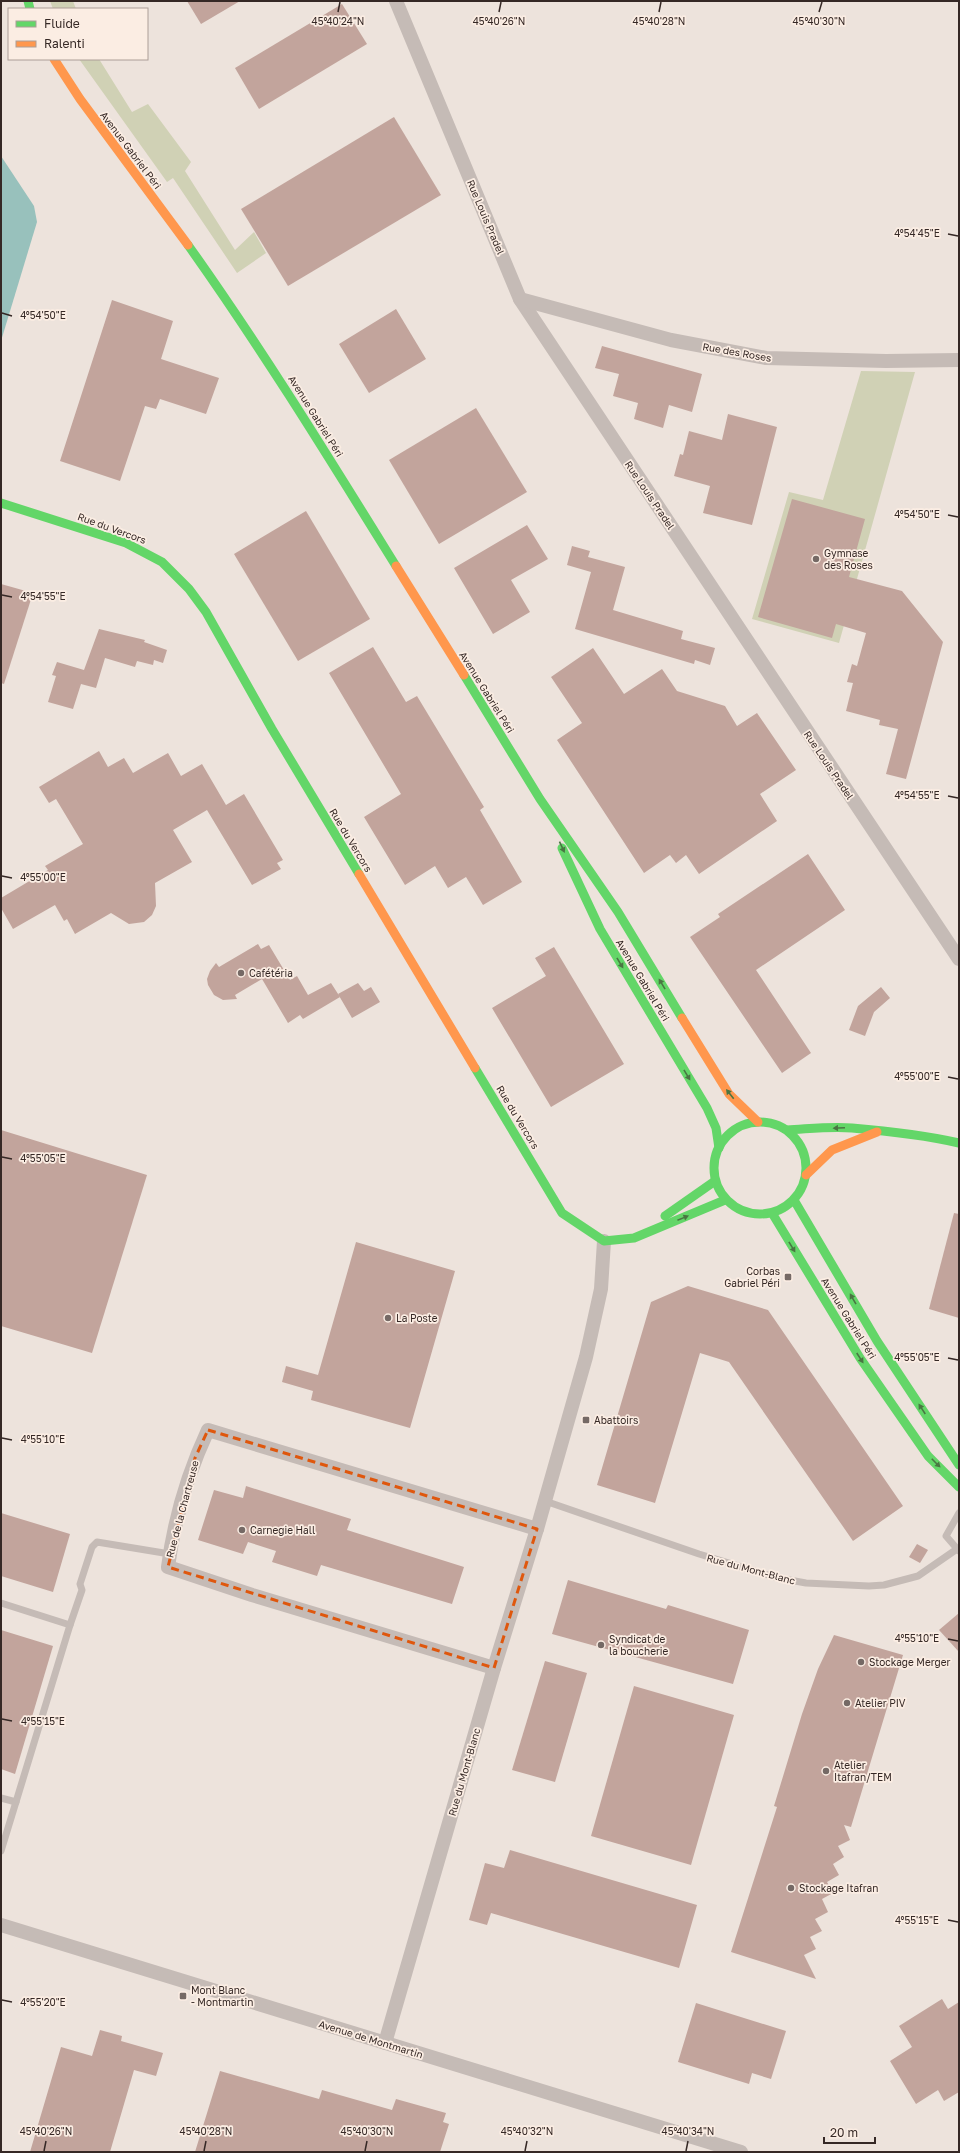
<svg xmlns="http://www.w3.org/2000/svg" width="960" height="2153" viewBox="0 0 960 2153" font-family="'Golos Text',sans-serif">
<rect width="100%" height="100%" fill="#ede3dc"/>
<g fill="#d0d1b5">
<path d="M50 1H73L76 9H53Z"/>
<path d="M79 59H99L132 112 148 104 191 162 185 171 235 250 254 232 266 253 237 273 173 178 167 182Z"/>
<path d="M861 371 915 372 839 643 752 619 789 492 823 500Z"/>
</g>
<path fill="#98c1bc" d="M1 156 34 206 37 222 1 341Z"/>
<g fill="#c2a49c">
<path d="M187 1H240L201 24Z"/>
<path d="M342 4 367 44 259 109 235 68Z"/>
<path d="M394 117 441 195 288 286 241 209Z"/>
<path d="M112 300 173 321 161 359 219 378 206 414 160 399 156 409 145 406 120 481 60 461Z"/>
<path d="M396 309 426 359 369 393 339 344Z"/>
<path d="M602 346 702 374 692 412 669 405 663 428 634 419 638 403 613 396 619 374 595 368Z"/>
<path d="M476 408 527 492 439 544 389 460Z"/>
<path d="M728 414 777 427 752 525 703 513 710 486 674 476 680 454 683 455 689 431 722 440Z"/>
<path d="M792 499 865 519 849 577 902 591 943 642 906 779 886 774 898 729 879 725 880 720 846 711 853 683 847 682 852 664 857 666 866 633 836 624 832 638 758 617Z"/>
<path d="M306 511 370 619 298 661 234 554Z"/>
<path d="M527 525 548 559 511 580 530 612 493 634 454 568Z"/>
<path d="M572 546 590 551 588 557 625 567 613 610 683 631 681 639 715 648 710 665 695 660 694 664 575 629 591 572 567 565Z"/>
<path d="M1 584 33 593 4 684 1 683Z"/>
<path d="M99 629 145 640 144 642 167 650 163 663 154 660 153 665 137 661 135 667 105 658 96 688 81 684 73 709 48 702 56 676 52 675 57 662 84 670Z"/>
<path d="M373 647 406 702 417 696 484 807 480 810 522 882 483 905 466 877 448 888 435 866 405 885 364 817 401 794 329 673Z"/>
<path d="M593 648 624 694 662 669 677 691 725 706 737 726 757 713 796 770 760 794 777 821 699 874 686 855 676 863 670 855 644 873 557 740 582 723 551 677Z"/>
<path d="M99 751 108 767 124 758 133 773 168 753 181 776 202 764 226 805 244 794 283 860 277 863 281 869 252 885 207 810 173 830 192 862 155 883 156 906 152 915 144 922 129 924 111 913 75 934 67 919 64 921 55 905 13 929 1 908V898L48 870 45 866 83 844 56 799 49 803 39 787Z"/>
<path d="M808 854 845 910 756 970 811 1053 782 1073 690 937 720 917 718 914Z"/>
<path d="M258 944 261 949 269 945 290 980 297 976 308 995 331 983 340 997 303 1019 300 1015 288 1023 262 979 235 995 237 999 223 1000 214 995 208 985 207 979 210 971 216 963 219 967Z"/>
<path d="M554 947 624 1064 551 1107 492 1008 546 976 535 958Z"/>
<path d="M358 983 364 991 371 987 380 1002 352 1018 338 994Z"/>
<path d="M881 987 890 998 874 1012 865 1036 849 1030 858 1006Z"/>
<path d="M1 1130 147 1175 92 1353 1 1326Z"/>
<path d="M954 1213 959 1214V1318L929 1309Z"/>
<path d="M356 1242 455 1271 410 1428 311 1400 313 1391 282 1382 286 1366 318 1375Z"/>
<path d="M688 1286 768 1310 903 1506 853 1541 729 1362 700 1353 655 1503 597 1485 651 1302Z"/>
<path d="M246 1486 351 1519 347 1530 464 1567 452 1604 321 1565 317 1576 272 1562 276 1551 248 1542 243 1554 198 1540 214 1490 243 1498Z"/>
<path d="M1 1513 70 1534 53 1592 1 1576Z"/>
<path d="M917 1544 928 1550 920 1563 909 1557Z"/>
<path d="M568 1580 666 1609 668 1605 749 1630 733 1684 552 1634Z"/>
<path d="M959 1613V1652L939 1630Z"/>
<path d="M1 1630 53 1646 15 1774 1 1769Z"/>
<path d="M834 1635 903 1655 851 1827 844 1825 850 1840 838 1846 844 1857 833 1864 839 1875 827 1882 833 1893 822 1899 828 1912 815 1919 822 1931 810 1937 816 1949 804 1955 816 1979 731 1952 777 1807 774 1806 802 1714 818 1669Z"/>
<path d="M545 1661 587 1673 555 1782 512 1770Z"/>
<path d="M634 1686 734 1715 691 1865 591 1836Z"/>
<path d="M510 1850 697 1905 679 1968 491 1913 487 1925 469 1920 485 1863 504 1868Z"/>
<path d="M942 1999 948 2009 959 2002V2092L944 2101 938 2090 916 2104 890 2061 912 2047 899 2026Z"/>
<path d="M696 2003 786 2031 771 2079 752 2073 749 2084 678 2062Z"/>
<path d="M100 2030 122 2036 121 2041 163 2053 156 2076 134 2070 110 2152H30L61 2047 92 2056Z"/>
<path d="M220 2071 319 2099 322 2090 392 2110 396 2099 446 2113 443 2122 449 2124 440 2152H195Z"/>
</g>
<g fill="none" stroke-linecap="round" stroke-linejoin="round">
<g stroke="#c5bbb6" stroke-width="7">
<path d="M545 1501 699 1554 778 1578 806 1583 869 1586 884 1585 918 1576 957 1549"/>
<path d="M959 1551 946 1536 959 1513"/>
<path d="M1 1603 70 1625 82 1590 80 1584 92 1547 97 1542 170 1554"/>
<path d="M1 1798 16 1802"/>
<path d="M1 1851 70 1625"/>
</g>
<g stroke="#c5bbb6" stroke-width="14">
<path d="M396 1 520 299 959 959"/>
<path d="M520 299 671 340 766 358 886 361 959 360"/>
<path d="M494 1668 252 1595 168 1567C174 1521 188 1473 208 1430L537 1529"/>
<path d="M1 1925 741 2152"/>
<path d="M385 2043 494 1668 537 1529 586 1357 601 1289 604 1241"/>
</g>
<g stroke="#63d668" stroke-width="9">
<path d="M28 1 30 9"/>
<path d="M188 245C262 349 329 458 396 566"/>
<path d="M1 503 126 543 162 562 189 589 206 612 272 729 359 874"/>
<path d="M464 675 540 799 618 912 682 1018"/>
<path d="M562 848 600 929 707 1108 716 1128 719 1148"/>
<path d="M475 1068 562 1213 604 1241 634 1238 725 1200"/>
<circle cx="760" cy="1168" r="46"/>
<path d="M787 1130C808 1129 831 1126 852 1128 888 1131 924 1135 959 1143"/>
<path d="M794 1200 877 1341 959 1465"/>
<path d="M772 1213 860 1358 928 1456 959 1487"/>
<path d="M665 1216 715 1181"/>
</g>
<g stroke="#ff974d" stroke-width="9">
<path d="M54 59 80 99 188 245"/>
<path d="M396 566 464 675"/>
<path d="M359 874 475 1068"/>
<path d="M682 1018 729 1094 758 1122"/>
<path d="M806 1175 832 1150 877 1132"/>
</g>
</g>
<defs><path id="oneway-solid" d="M-6-.8H1V-3.2L6.5 0L1 3.2V.8H-6Z"/></defs>
<g fill="#4a7643">
<use href="#oneway-solid" transform="translate(562 847) rotate(65)"/>
<use href="#oneway-solid" transform="translate(620 963) rotate(59)"/>
<use href="#oneway-solid" transform="translate(662 984) rotate(-121)"/>
<use href="#oneway-solid" transform="translate(687 1075) rotate(59)"/>
<use href="#oneway-solid" transform="translate(730 1094) rotate(-128)"/>
<use href="#oneway-solid" transform="translate(839 1128) rotate(178)"/>
<use href="#oneway-solid" transform="translate(683 1218) rotate(-22)"/>
<use href="#oneway-solid" transform="translate(792 1247) rotate(59)"/>
<use href="#oneway-solid" transform="translate(853 1299) rotate(-120)"/>
<use href="#oneway-solid" transform="translate(860 1358) rotate(57)"/>
<use href="#oneway-solid" transform="translate(922 1409) rotate(-123)"/>
<use href="#oneway-solid" transform="translate(936 1463) rotate(45)"/>
</g>
<path fill="none" stroke="#df570d" stroke-width="3" stroke-dasharray="8 5" stroke-linejoin="round" d="M208 1430 537 1529 494 1668 168 1567 195 1458Z"/>
<path fill="none" stroke="#352825" stroke-width="1.5" d="M338 12 340 2M499 12 501 2M659 12 661 2M819 12 822 2M948 234 958 236M2 313 12 316M948 515 958 517M2 595 12 597M948 796 958 798M2 876 12 878M948 1077 958 1079M2 1157 12 1159M948 1358 958 1360M2 1438 12 1440M948 1639 958 1641M2 1719 12 1721M948 1920 958 1922M2 2000 12 2002M44 2151 46 2141M204 2151 206 2141M365 2151 367 2141M525 2151 527 2141M686 2151 688 2141"/>
<g fill="#756965" stroke="#fbede3" stroke-width="1.5">
<circle cx="816" cy="559" r="4"/>
<circle cx="241" cy="973" r="4"/>
<rect x="784" y="1273" width="8" height="8" rx="2"/>
<circle cx="388" cy="1318" r="4"/>
<rect x="582" y="1416" width="8" height="8" rx="2"/>
<circle cx="242" cy="1530" r="4"/>
<circle cx="601" cy="1645" r="4"/>
<circle cx="861" cy="1662" r="4"/>
<circle cx="847" cy="1703" r="4"/>
<circle cx="826" cy="1771" r="4"/>
<circle cx="791" cy="1888" r="4"/>
<rect x="179" y="1992" width="8" height="8" rx="2"/>
</g>
<g text-anchor="middle" dominant-baseline="central" stroke-width="3.5" stroke-linejoin="round" paint-order="stroke">
<g font-size="10" fill="#352825" stroke="#fbede3">
<text transform="translate(131 150) rotate(53)">Avenue Gabriel Péri</text>
<text transform="translate(486 217) rotate(67)">Rue Louis Pradel</text>
<text transform="translate(737 352) rotate(10)">Rue des Roses</text>
<text transform="translate(316 416) rotate(58)">Avenue Gabriel Péri</text>
<text transform="translate(650 495) rotate(56)">Rue Louis Pradel</text>
<text transform="translate(112 528) rotate(20)">Rue du Vercors</text>
<text transform="translate(487 692) rotate(58)">Avenue Gabriel Péri</text>
<text transform="translate(829 765) rotate(56)">Rue Louis Pradel</text>
<text transform="translate(351 840) rotate(59)">Rue du Vercors</text>
<text transform="translate(643 980) rotate(59)">Avenue Gabriel Péri</text>
<text transform="translate(518 1117) rotate(59)">Rue du Vercors</text>
<text transform="translate(849 1318) rotate(58)">Avenue Gabriel Péri</text>
<text transform="translate(182 1509) rotate(-75)">Rue de la Chartreuse</text>
<text transform="translate(751 1569) rotate(15)">Rue du Mont-Blanc</text>
<text transform="translate(464 1772) rotate(-74)">Rue du Mont-Blanc</text>
<text transform="translate(371 2039) rotate(17)">Avenue de Montmartin</text>
</g>
<g font-size="10" fill="#352825" stroke="#fbede3" text-anchor="start">
<text x="824" y="553">Gymnase<tspan x="824" dy="12">des Roses</tspan></text>
<text x="249" y="973">Cafétéria</text>
<text x="780" y="1271" text-anchor="end">Corbas<tspan x="780" dy="12">Gabriel Péri</tspan></text>
<text x="396" y="1318">La Poste</text>
<text x="594" y="1420">Abattoirs</text>
<text x="250" y="1530">Carnegie Hall</text>
<text x="609" y="1639">Syndicat de<tspan x="609" dy="12">la boucherie</tspan></text>
<text x="869" y="1662">Stockage Merger</text>
<text x="855" y="1703">Atelier PIV</text>
<text x="834" y="1765">Atelier<tspan x="834" dy="12">Itafran/TEM</tspan></text>
<text x="799" y="1888">Stockage Itafran</text>
<text x="191" y="1990">Mont Blanc<tspan x="191" dy="12">- Montmartin</tspan></text>
</g>
</g>
<g font-size="10" text-anchor="middle" fill="#352825" stroke="#fbede3" stroke-width="3.5" stroke-linejoin="round" paint-order="stroke">
<text x="338" y="25">45°40'24"N</text>
<text x="499" y="25">45°40'26"N</text>
<text x="659" y="25">45°40'28"N</text>
<text x="819" y="25">45°40'30"N</text>
<text x="917" y="237">4°54'45"E</text>
<text x="43" y="319">4°54'50"E</text>
<text x="917" y="518">4°54'50"E</text>
<text x="43" y="600">4°54'55"E</text>
<text x="917" y="799">4°54'55"E</text>
<text x="43" y="881">4°55'00"E</text>
<text x="917" y="1080">4°55'00"E</text>
<text x="43" y="1162">4°55'05"E</text>
<text x="917" y="1361">4°55'05"E</text>
<text x="43" y="1443">4°55'10"E</text>
<text x="917" y="1642">4°55'10"E</text>
<text x="43" y="1725">4°55'15"E</text>
<text x="917" y="1924">4°55'15"E</text>
<text x="43" y="2006">4°55'20"E</text>
<text x="46" y="2135">45°40'26"N</text>
<text x="206" y="2135">45°40'28"N</text>
<text x="367" y="2135">45°40'30"N</text>
<text x="527" y="2135">45°40'32"N</text>
<text x="688" y="2135">45°40'34"N</text>
</g>
<rect width="960" height="2153" fill="none" stroke="#352825" stroke-width="4"/>
<rect x="8" y="8" width="140" height="52" fill="#fbede3" stroke="#ac9e97"/>
<rect x="16" y="21" width="20" height="6" fill="#63d668" stroke="#ac9e97"/>
<text x="44" y="28" font-size="12" fill="#352825">Fluide</text>
<rect x="16" y="41" width="20" height="6" fill="#ff974d" stroke="#ac9e97"/>
<text x="44" y="48" font-size="12" fill="#352825">Ralenti</text>
<path d="M824 2137v6h51v-6" fill="none" stroke="#352825" stroke-width="2"/>
<text x="830" y="2137" font-size="12" fill="#352825" stroke="#fbede3" stroke-width="3" paint-order="stroke">20 m</text>
</svg>
